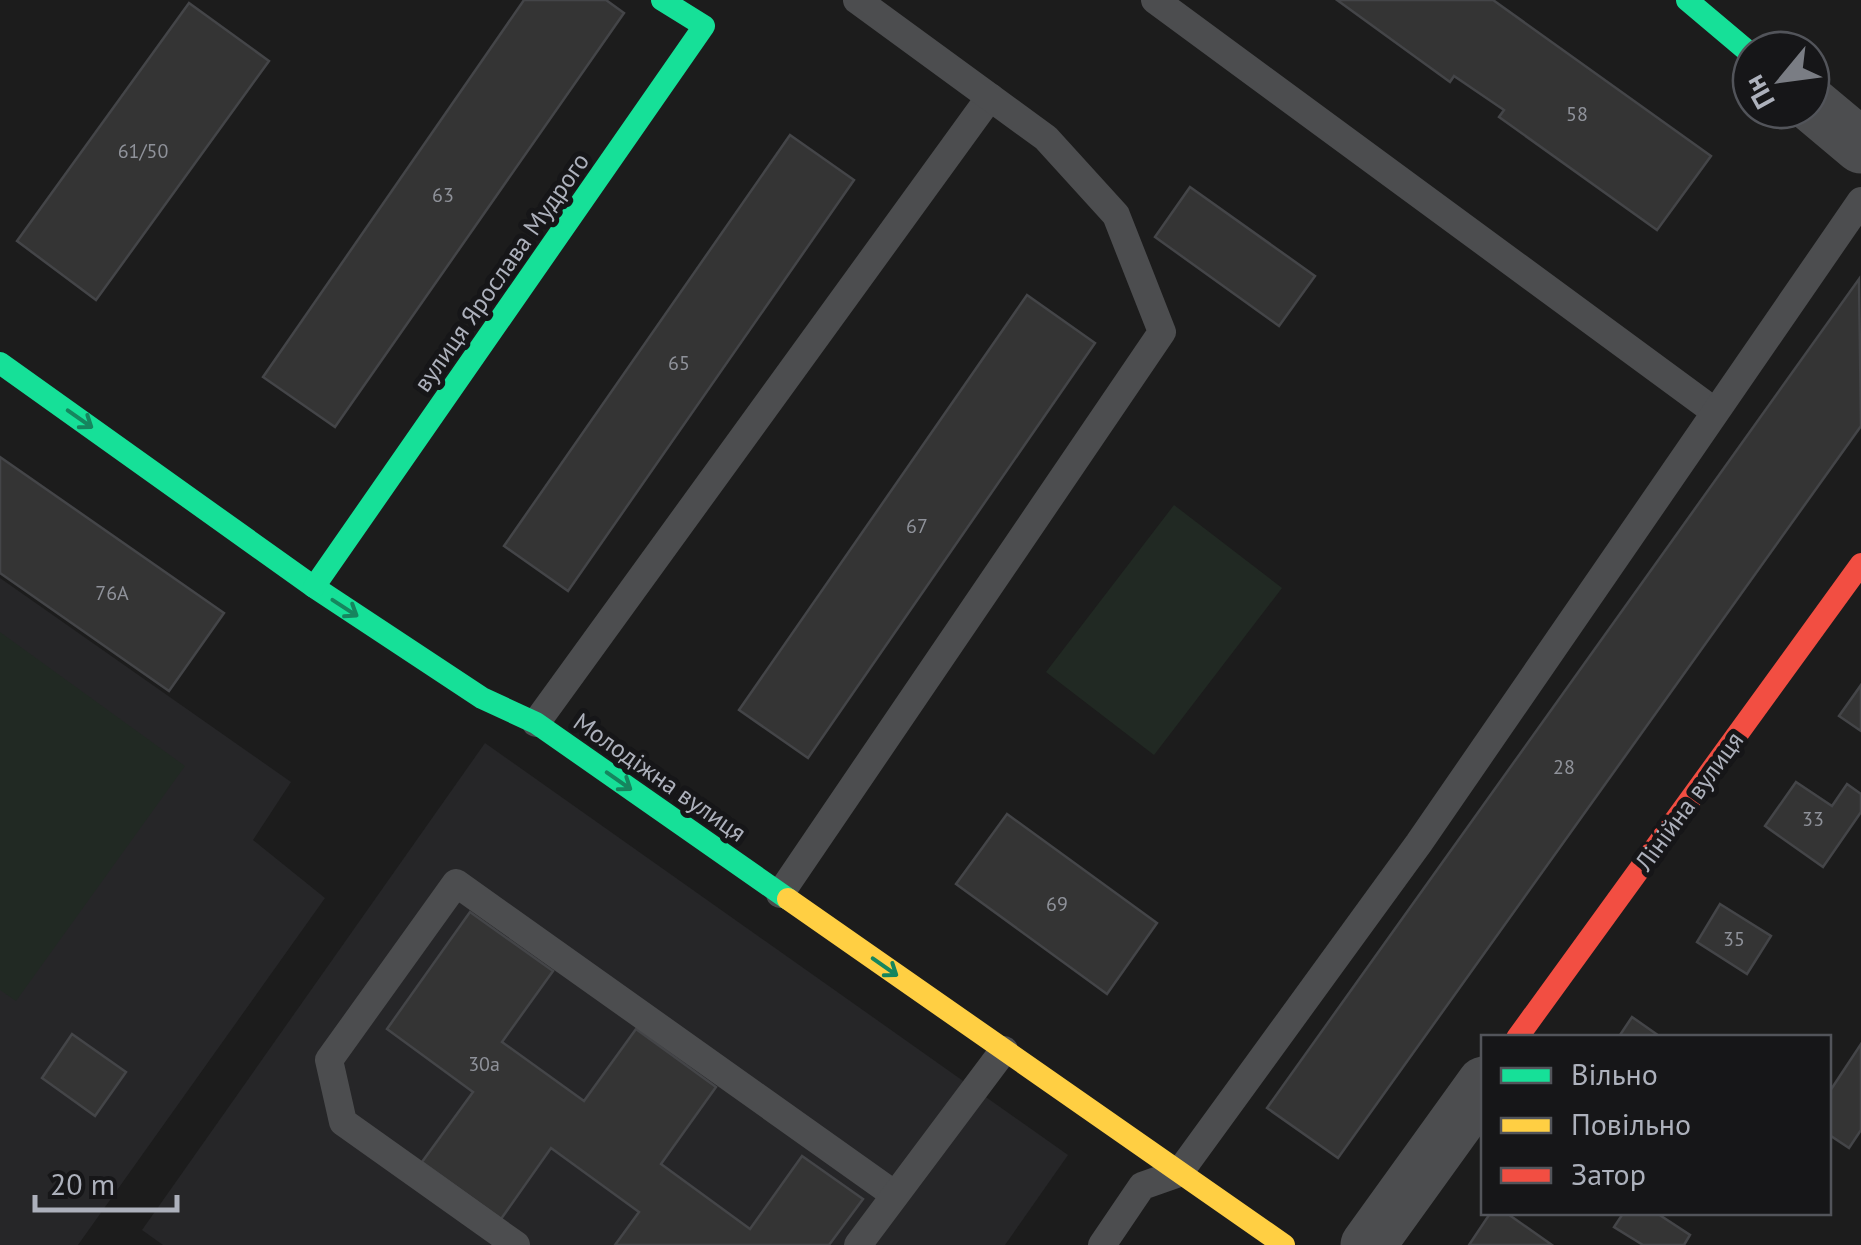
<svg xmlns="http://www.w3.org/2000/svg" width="1861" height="1245" viewBox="0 0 1861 1245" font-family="'PT Sans',sans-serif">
<rect width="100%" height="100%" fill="#1c1c1c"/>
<g fill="#262628">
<path d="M0 578 291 782 253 840 325 898 78 1245H0Z"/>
<path d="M485 743 1068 1155 1005 1245H163L142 1230Z"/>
</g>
<g fill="#212923">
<path d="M1174 505 1282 588 1154 755 1046 672Z"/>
<path d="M0 632 185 766 16 1001 0 990Z"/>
</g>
<g fill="#343434" stroke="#444548" stroke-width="2.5">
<path d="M524 0H606L624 13 335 427 263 377Z"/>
<path d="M1337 0H1493L1711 156 1657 230 1499 117 1504 110 1454 76 1450 82Z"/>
<path d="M189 3 269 61 96 300 17 241Z"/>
<path d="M790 135 854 180 568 591 504 546Z"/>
<path d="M1190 187 1315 276 1279 326 1155 237Z"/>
<path d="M1859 279 1861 426 1338 1158 1267 1108Z"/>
<path d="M1027 295 1095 343 808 758 739 710Z"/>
<path d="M0 457 224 613 169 691 0 573Z"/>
<path d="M1861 685V731L1839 716Z"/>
<path d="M1796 782 1832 806 1847 784 1861 794V812L1823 867 1765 826Z"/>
<path d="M1007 814 1157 923 1107 994 956 884Z"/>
<path d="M1720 904 1771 936 1747 974 1697 942Z"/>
<path d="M470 912 553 971 502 1042 584 1101 636 1029 716 1087 661 1164 750 1229 802 1156 863 1199 829 1245H615L639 1212 551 1148 501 1219 422 1162 473 1092 387 1029Z"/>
<path d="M1632 1017 1662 1038H1618Z"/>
<path d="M72 1034 126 1072 95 1116 42 1078Z"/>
<path d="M1861 1044V1130L1849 1148 1828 1134V1094Z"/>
<path d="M1491 1212H1505L1552 1245H1469Z"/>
<path d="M1624 1212H1655L1690 1235 1684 1245H1643L1614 1227Z"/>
</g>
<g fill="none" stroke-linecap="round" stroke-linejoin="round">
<g stroke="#4c4d4f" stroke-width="28">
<path d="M1155 0 1714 411"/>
<path d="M536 723 990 97"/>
<path d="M780 894 1162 332 1116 215 1046 138 857 0"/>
<path d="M516 1245 343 1122 329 1060 456 883 895 1195"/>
<path d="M858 1245 1004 1050"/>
<path d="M1102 1245 1142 1186 1179 1173 1419 843 1861 201"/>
</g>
<g stroke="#4c4d4f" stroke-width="55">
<path d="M1811 104 1861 146"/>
<path d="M1368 1245 1484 1084"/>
</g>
<g stroke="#16e098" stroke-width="22">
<path d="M1687 0 1751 54"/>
<path d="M0 363 314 587 482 698 536 723 788 899"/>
<path d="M314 587 704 26 662 0"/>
</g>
<path stroke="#ffcf43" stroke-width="22" d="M788 899 1284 1245"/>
<path stroke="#f24e42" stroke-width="22" d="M1517 1038 1861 564"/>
</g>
<defs><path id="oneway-shaft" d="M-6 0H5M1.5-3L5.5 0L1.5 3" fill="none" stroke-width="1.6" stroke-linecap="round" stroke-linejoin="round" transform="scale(2.5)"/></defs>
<g stroke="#16855e">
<use href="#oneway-shaft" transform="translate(80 419) rotate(35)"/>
<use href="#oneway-shaft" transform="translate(345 608) rotate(33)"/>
<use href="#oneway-shaft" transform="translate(619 781) rotate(35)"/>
<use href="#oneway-shaft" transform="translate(885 967) rotate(35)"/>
</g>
<g text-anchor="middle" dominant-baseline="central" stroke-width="10" stroke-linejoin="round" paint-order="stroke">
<g font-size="20" fill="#8f929a">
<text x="1577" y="114">58</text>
<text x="143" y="151">61/50</text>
<text x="443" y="195">63</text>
<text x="679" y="363">65</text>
<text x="917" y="526">67</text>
<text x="112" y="593">76А</text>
<text x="1564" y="767">28</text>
<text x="1813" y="819">33</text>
<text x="1057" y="904">69</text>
<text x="1734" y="939">35</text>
<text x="484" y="1064">30а</text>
</g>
<g font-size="25" fill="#adb1bc" stroke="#161618">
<text transform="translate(501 272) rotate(-55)">вулиця Ярослава Мудрого</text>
<text transform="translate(660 777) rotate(35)">Молодіжна вулиця</text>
<text transform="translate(1689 801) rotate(-54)">Лінійна вулиця</text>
</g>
</g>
<rect x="1481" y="1035" width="350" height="180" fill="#161618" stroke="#52545a" stroke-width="2.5"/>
<rect x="1501" y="1068" width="50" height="15" fill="#16e098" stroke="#52545a" stroke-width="2.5"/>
<text x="1571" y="1085" font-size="30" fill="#adb1bc">Вільно</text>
<rect x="1501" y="1118" width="50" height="15" fill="#ffcf43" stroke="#52545a" stroke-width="2.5"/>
<text x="1571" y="1135" font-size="30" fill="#adb1bc">Повільно</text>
<rect x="1501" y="1168" width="50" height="15" fill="#f24e42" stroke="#52545a" stroke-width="2.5"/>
<text x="1571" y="1185" font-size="30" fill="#adb1bc">Затор</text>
<g transform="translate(1781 80) rotate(241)"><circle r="48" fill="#161618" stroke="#52545a" stroke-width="2.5"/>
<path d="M0-8L18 38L0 25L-18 38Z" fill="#7a7d84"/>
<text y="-15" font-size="28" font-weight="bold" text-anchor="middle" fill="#adb1bc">Пн</text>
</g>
<path d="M35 1195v15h142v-15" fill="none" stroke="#adb1bc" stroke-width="5"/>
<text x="50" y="1195" font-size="30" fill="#adb1bc" stroke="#161618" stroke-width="8" paint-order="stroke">20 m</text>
</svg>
